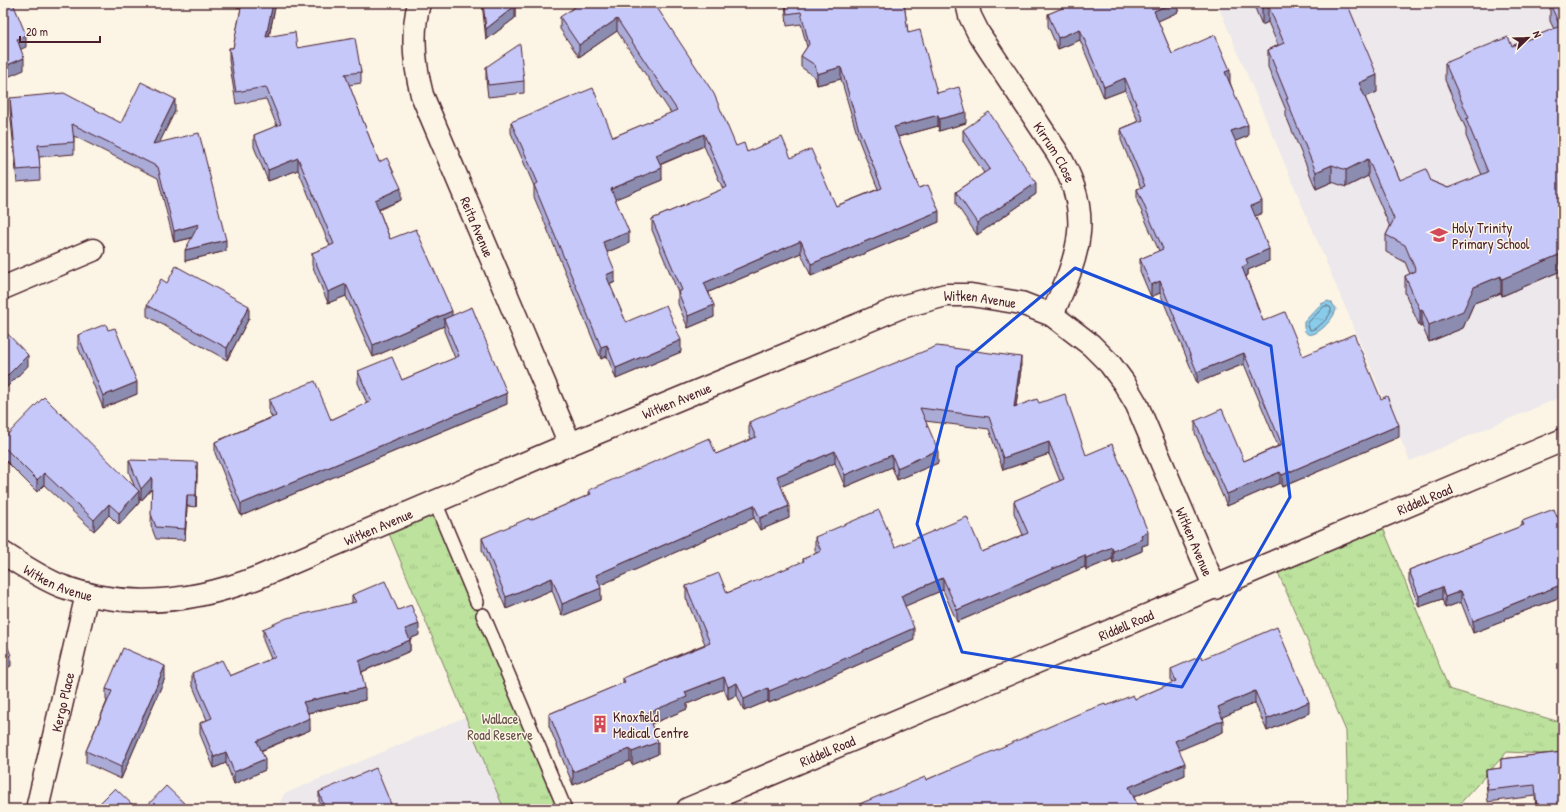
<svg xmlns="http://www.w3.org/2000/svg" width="1566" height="812" viewBox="0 0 1566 812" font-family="'Patrick Hand',sans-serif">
<defs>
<pattern id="park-tufts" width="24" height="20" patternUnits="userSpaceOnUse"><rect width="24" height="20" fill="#bce29d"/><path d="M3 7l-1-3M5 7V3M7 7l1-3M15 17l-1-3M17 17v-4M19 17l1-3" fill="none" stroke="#a3c187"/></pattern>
<pattern id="water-ripples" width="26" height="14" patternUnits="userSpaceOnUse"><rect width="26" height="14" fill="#88ccea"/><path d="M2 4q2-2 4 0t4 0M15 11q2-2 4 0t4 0" fill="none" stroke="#77afc9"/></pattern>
</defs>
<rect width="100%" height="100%" fill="#fcf5e5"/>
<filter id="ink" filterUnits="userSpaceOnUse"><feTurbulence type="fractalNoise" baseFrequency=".025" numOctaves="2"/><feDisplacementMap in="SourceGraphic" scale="8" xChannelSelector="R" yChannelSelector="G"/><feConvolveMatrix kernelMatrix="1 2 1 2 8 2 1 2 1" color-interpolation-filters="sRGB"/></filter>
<g filter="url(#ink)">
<g fill="#ece8eb">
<path d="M1217 3H1563V396L1410 461Z"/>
<path d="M465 717 504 809H277L284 794Z"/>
</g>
<g fill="url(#park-tufts)" stroke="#838064">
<path d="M435 502 446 529 565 809H504L385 524Z"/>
<path d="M1379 518 1449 689 1563 723V755L1507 752 1455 809H1348L1346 731 1274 563Z"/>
</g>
<path fill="url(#water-ripples)" stroke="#6f879e" d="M1328 301 1332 303 1336 309C1334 322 1302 351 1304 322L1321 304Z"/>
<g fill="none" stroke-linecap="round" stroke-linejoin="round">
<path stroke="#636477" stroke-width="1" d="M1325 306H1328L1331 308C1333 315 1317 330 1310 330L1308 326V323Z"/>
<g stroke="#4a1f2b" stroke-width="16">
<g id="service">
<path d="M435 502 477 602"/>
<path d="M483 615 565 809"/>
</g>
</g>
<g stroke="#4a1f2b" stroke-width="25">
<g id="minor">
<path id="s1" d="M419 3C411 34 414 64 422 95L570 444"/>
<path id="s2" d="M967 3 970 16 979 34 1057 152C1095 214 1079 254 1052 315"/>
<path d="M3 288 93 250"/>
<path id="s3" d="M3 553C22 565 41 578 61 586 128 611 195 602 259 577L570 444 901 307 946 295H971L1021 303 1052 315 1091 345 1110 364 1124 383 1137 405 1215 588"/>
<path id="s4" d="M37 809 87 594"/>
<path id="s5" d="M688 809 1563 440"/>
</g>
</g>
<use href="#service" stroke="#fcf5e5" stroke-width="13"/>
<use href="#minor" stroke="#fcf5e5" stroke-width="22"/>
</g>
<g fill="#aaacd7" stroke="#4a1f2b">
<path d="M219 3H276L269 37 361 72V83L349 85 379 162 401 200 379 210 390 239 452 315 507 404 241 516 215 453V442L272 417 269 412V400L331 420 367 403 358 383V371L402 380 455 358 444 331V326L373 357 346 296 328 303 312 265V253L330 246 298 170 268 181 254 147V135L277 126 266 99 236 104 229 60V48H233L241 8Z"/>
<path d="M482 3H515V18L486 40Z"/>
<path d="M654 3 736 146 747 152 791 158 836 206 878 189 859 141 841 79 817 85 815 77 801 67V56L807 47 801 24 787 26 785 3H904L908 33 937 93 966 123 939 131 938 126 898 137 919 188 939 222 811 276 801 253 709 292 714 317 688 328 678 304V292L652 230V219L723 189 704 146 660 165 662 180 615 199 629 243 607 252 615 282 610 285 626 322 681 352 616 379 607 356 601 359 534 197V186L511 133V122L613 137 671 113 617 31 579 57 560 29V17Z"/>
<path d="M1061 3H1178V12L1158 21 1172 54 1230 82 1248 136 1235 141 1262 213 1255 216 1269 261 1248 270V275L1246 277 1263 321 1303 356 1381 399 1399 437 1282 487 1280 483 1227 506 1195 433V421L1244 461 1278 446 1244 364 1197 383 1160 293 1151 297 1140 271V259L1159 251 1137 201V189L1141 188 1121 140V129L1138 121 1125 90 1104 98 1080 40 1058 49 1048 26V14L1063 8Z"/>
<path d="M1253 3H1347L1377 92 1365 97 1400 180 1431 181 1448 188 1482 175 1466 136V129L1445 80V63L1512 46 1554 29 1550 21V4L1563 3V270L1502 296 1501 293 1474 303 1463 328 1429 342 1422 326 1420 327 1405 293V276L1410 274 1405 262 1386 252V235L1390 227 1368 176 1346 187 1332 182 1316 189 1286 116V110L1268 67V50L1278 45 1268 22 1262 25Z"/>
<path d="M486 67 524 81V93L488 97 486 79Z"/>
<path d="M10 98 121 123 175 111 159 143 226 251 185 261 192 238 174 242 158 178 74 136V154L39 157 40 180 17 182 10 110Z"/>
<path d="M963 130 1036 194 977 235 956 204V192L984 173 963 141Z"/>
<path d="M147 305 249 318 227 360 147 316Z"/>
<path d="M108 330 137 394 103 408 78 347V335Z"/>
<path d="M1021 369 1016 406 1039 403 1086 455 1148 544 1142 546V551L1113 563 1112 559 1086 570 1085 567 957 622 943 590 905 606 914 640 794 693 769 703 768 701 744 711 737 695 728 699 724 689 687 704V709L651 724 658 754 632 765 630 761 573 785 549 726V714L623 683V678L705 644 686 598V586L727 593 803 562V559L817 553 815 550V537L895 547 982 552 1023 535 1014 513V501L1060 481 1049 454 1003 470 989 429 925 421 938 463 897 480 892 467 845 487 835 463 781 486 789 518 760 530 754 518 600 585 601 600 562 616 552 590 506 609 482 550V538L530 520 589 495V490L716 454 751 439 749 434V422Z"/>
<path d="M3 439 135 488 129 472V460L197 474 196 507 187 506 185 540 156 539 151 526 152 489 141 501 139 496V503L119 525 109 515 94 531 44 485 37 492 3 458Z"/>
<path d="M1563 514V596L1504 619V621L1473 633 1461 602 1445 608 1442 599 1419 607 1409 581V570L1522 526V521L1557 517Z"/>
<path d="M352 595 398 610 419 635 410 639V651L362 672 365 700 308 713 310 730 261 751 265 770 234 784 226 763 214 768 200 734V723L207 720 192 684V673L230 676 271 659 263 640V629L352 603Z"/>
<path d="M1202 659 1309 713 1267 731 1255 703 1222 717 1223 732 1179 750 1185 775 1134 797 1139 809H842L852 807 926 780 1106 706 1135 699 1172 683 1171 681V669Z"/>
<path d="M165 678 121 779 86 763V751L107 701 106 700V689Z"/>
<path d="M3 730 6 734V746L3 745Z"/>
<path d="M1563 752V809H1536L1535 796 1488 802 1486 782V770L1501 768V759Z"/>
<path d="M319 792 393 809H319Z"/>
<path d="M98 805 137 809H98Z"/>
</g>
<g fill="#8b8caf" stroke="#4a1f2b">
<path d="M273 3H276L266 49V37Z"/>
<path d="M1173 3H1178V12L1154 23V11Z"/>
<path d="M1235 3H1243L1235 6Z"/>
<path d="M1268 5V22L1262 25V8Z"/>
<path d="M515 6V18L486 40V29Z"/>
<path d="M617 19V31L579 57V45Z"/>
<path d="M1080 29V40L1058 49V38Z"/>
<path d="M26 35V47L17 51V39Z"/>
<path d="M24 58V70L3 79V67Z"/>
<path d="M841 67V79L817 85V74Z"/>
<path d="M1230 70V82L1225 84V72Z"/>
<path d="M1377 75V92L1359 100V83Z"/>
<path d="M1125 78V90L1104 98V87Z"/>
<path d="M175 99V111L153 156V144Z"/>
<path d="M966 112V123L939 131V119Z"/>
<path d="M938 115V126L894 138V127Z"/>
<path d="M1248 125V136L1231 143V131Z"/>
<path d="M704 134V146L656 166V155Z"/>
<path d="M298 158V170L268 181V170Z"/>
<path d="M1368 159V176L1346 187V170Z"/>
<path d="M1332 165V182L1316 189V172Z"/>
<path d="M662 168V180L611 201V189Z"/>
<path d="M1036 183V194L977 235V223Z"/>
<path d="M401 188V200L375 211V200Z"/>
<path d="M1262 201V213L1251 218V206Z"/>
<path d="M939 211V222L811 276V264Z"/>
<path d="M199 224V236L174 242V231Z"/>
<path d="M629 232V243L603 254V242Z"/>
<path d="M226 240V251L185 261V250Z"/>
<path d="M801 241V253L704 294V283Z"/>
<path d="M1269 249V261L1248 270V275L1242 278V267L1246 259Z"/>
<path d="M1563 253V270L1502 296V279Z"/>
<path d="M615 271V282L606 286V275Z"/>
<path d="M1501 276V293L1474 303 1463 328 1429 342V325L1474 287Z"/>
<path d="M1160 281V293L1151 297V285Z"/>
<path d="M346 284V296L328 303V292Z"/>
<path d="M714 305V317L688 328V316Z"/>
<path d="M249 306V318L227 360V348Z"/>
<path d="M1422 309V326L1420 327V310Z"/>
<path d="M452 311V322L444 319V326L373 357V345Z"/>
<path d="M681 340V352L616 379V368Z"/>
<path d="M607 345V356L601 359V347Z"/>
<path d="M1244 353V364L1197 383V372Z"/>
<path d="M28 355V366L3 391V380Z"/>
<path d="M1021 357V369L1014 419V407Z"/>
<path d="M137 382V394L103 408V396Z"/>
<path d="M507 393V404L241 516V504Z"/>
<path d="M1399 425V437L1282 487V475Z"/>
<path d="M1049 442V454L1003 470V458Z"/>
<path d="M938 450V463L897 480V468Z"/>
<path d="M835 451V463L777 488V476Z"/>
<path d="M892 455V467L845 487V475Z"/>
<path d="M197 462V474L196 507V495Z"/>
<path d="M1280 472V483L1227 506V494Z"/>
<path d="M44 473V485L37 492V480Z"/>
<path d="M152 477V488L141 501V489Z"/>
<path d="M139 491V503L119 525V513Z"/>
<path d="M187 495V506L185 540V529Z"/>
<path d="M109 504V515L94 531V520Z"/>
<path d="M754 505V518L596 587V575Z"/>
<path d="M789 506V518L760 530V518Z"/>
<path d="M1148 532V544L1142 546V551L1113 563V551L1141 535Z"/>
<path d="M1112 547V559L1086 570V558Z"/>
<path d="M1085 555V567L957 622V610Z"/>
<path d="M552 578V590L506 609V597Z"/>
<path d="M943 578V590L901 608V596Z"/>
<path d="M1563 584V596L1504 619V621L1473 633V621L1503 608Z"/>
<path d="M1442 587V599L1419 607V596Z"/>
<path d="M601 588V600L562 616V604Z"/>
<path d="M1461 591V602L1445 608V597Z"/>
<path d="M419 624V635L405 641V629Z"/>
<path d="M914 628V640L794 693 769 703V691Z"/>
<path d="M410 640V651L359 673V661Z"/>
<path d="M11 655V666L3 670V658Z"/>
<path d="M165 666V678L121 779V767Z"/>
<path d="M724 677V689L687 704V709L647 726V713L685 692Z"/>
<path d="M737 683V695L728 699V687Z"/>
<path d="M365 688V700L303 714V702Z"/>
<path d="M768 688V701L744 711V699Z"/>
<path d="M1255 691V703L1218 719V707Z"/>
<path d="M1309 702V713L1267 731V719Z"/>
<path d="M310 718V730L257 752V741Z"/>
<path d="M1223 720V732L1175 752V741Z"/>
<path d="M658 742V754L632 765V752Z"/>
<path d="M630 749V761L573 785V772Z"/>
<path d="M226 752V763L214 768V757Z"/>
<path d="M265 759V770L234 784V772Z"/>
<path d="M1185 763V775L1129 799V787Z"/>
<path d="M185 804V809H181Z"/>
</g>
<g fill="#c6c8fa" stroke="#4a1f2b">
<path d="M3 3H13L26 35 17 39 24 58 3 67Z"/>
<path d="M242 3H273L266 37 295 32 297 48 355 38 361 72 345 74 379 162 387 158 401 188 375 200 390 239 416 229 452 311 373 345 346 284 328 292 312 253 334 244 298 158 268 170 254 135 281 124 266 87 236 92 229 48H233Z"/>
<path d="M483 3H515V6L486 29Z"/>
<path d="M581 3H654L714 94 736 146 744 143 747 152 782 137 791 158 811 149 836 206 882 188 859 130 841 67 817 74 815 65 801 56 809 44 801 12 787 14 786 3H904L908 33 920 30 937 93 959 87 966 112 939 119 938 115 894 127 919 188 928 185 939 211 811 264 801 241 704 283 714 305 688 316 678 292 682 290 652 219 727 187 704 134 656 155 662 168 611 189 629 232 603 242 615 271 606 275 626 322 666 305 681 340 616 368 607 345 601 347 534 185 538 183 511 122 593 88 613 137 677 110 617 19 579 45 560 17Z"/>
<path d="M1066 3H1173L1154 11 1172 54 1215 35 1230 70 1225 72 1248 125 1231 131 1262 201 1251 206 1269 249 1246 259 1248 264 1242 267 1263 321 1285 312 1303 356 1354 334 1381 399 1387 396 1399 425 1282 475 1280 472 1227 494 1195 421 1222 409 1244 461 1282 445 1244 353 1197 372 1160 281 1151 285 1140 259 1163 249 1137 189 1145 186 1121 129 1143 120 1125 78 1104 87 1080 29 1058 38 1048 14 1067 6Z"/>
<path d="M1260 3H1347L1377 75 1359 83 1400 180 1426 169 1431 181 1448 188 1488 172 1466 119 1469 118 1445 63 1508 37 1512 46 1560 26 1550 4 1552 3H1563V253L1502 279 1501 276 1474 287 1463 311 1429 325 1422 309 1420 310 1405 276 1416 271 1405 245 1386 235 1394 219 1368 159 1346 170 1332 165 1316 172 1286 99H1288L1268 50 1284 43 1268 5 1262 8Z"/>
<path d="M520 44 524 81 488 85 486 67Z"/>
<path d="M141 82 175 99 153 144 199 133 226 240 185 250 199 224 174 231 158 167 72 124 74 142 38 145 40 168 17 170 10 98 64 93 121 123Z"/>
<path d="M989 112 1036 183 977 223 956 192 990 169 963 130Z"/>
<path d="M176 266 249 306 227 348 147 305 161 279 167 283Z"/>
<path d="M472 307 507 393 241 504 215 442 276 416 269 400 315 381 331 420 371 401 358 371 392 357 402 380 459 356 444 319Z"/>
<path d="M106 324 108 330 115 328 137 382 103 396 78 335Z"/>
<path d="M3 329 28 355 3 380Z"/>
<path d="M937 346 1021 357 1014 407 1037 399 1039 403 1065 394 1086 455 1112 444 1148 532 1141 535 1142 539 1113 551 1112 547 1086 558 1085 555 957 610 943 578 901 596 914 628 794 681 769 691 768 688 744 699 737 683 728 687 724 677 685 692 687 697 647 713 658 742 632 752 630 749 573 772 549 714 625 682 623 678 710 643 686 586 719 573 727 593 804 561 803 559 821 551 815 537 879 510 895 547 967 517 982 552 1028 533 1014 501 1064 479 1049 442 1003 458 989 417 920 408 938 450 897 468 892 455 845 475 835 451 777 476 789 506 760 518 754 505 596 575 601 588 562 604 552 578 506 597 482 538 529 518 530 520 591 494 589 490 709 438 716 454 756 437 749 422Z"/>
<path d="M44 397 139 491 119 513 109 504 94 520 44 473 37 480 3 446V439Z"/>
<path d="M129 460 197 462 196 495H187L185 529 156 527 151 514 152 477 141 489Z"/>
<path d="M1554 509 1557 517 1563 514V584L1503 608 1504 609 1473 621 1461 591 1445 597 1442 587 1419 596 1409 570 1524 525 1522 521Z"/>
<path d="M385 581 398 610 411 605 419 624 405 629 410 640 359 661 365 688 303 702 310 718 257 741 265 759 234 772 226 752 214 757 200 723 212 718 192 673 222 660 230 676 275 657 263 629 287 618 356 602 352 595Z"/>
<path d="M1277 627 1309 702 1267 719 1255 691 1218 707 1223 720 1175 741 1185 763 1129 787 1139 809H980L979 807 974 809H842L851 805 852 807 925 777 926 780 1083 712 1105 704 1106 706 1133 695 1135 699 1176 681 1171 669 1201 656 1202 659Z"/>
<path d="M3 636 11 655 3 658Z"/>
<path d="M123 648 165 666 121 767 86 751 112 691 106 689Z"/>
<path d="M1563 752V809H1537L1535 785 1488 790 1486 770 1501 768V759Z"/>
<path d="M376 768 393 809H325L319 792Z"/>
<path d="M166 786 185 804 181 809H144Z"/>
<path d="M115 788 137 809H102L98 805Z"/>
</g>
</g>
<path fill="none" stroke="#1d4ed8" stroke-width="3" stroke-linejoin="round" d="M1075 268 1271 346 1290 497 1182 687 962 652 917 524 957 367Z"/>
<defs>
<g id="school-bare" transform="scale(1.38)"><path d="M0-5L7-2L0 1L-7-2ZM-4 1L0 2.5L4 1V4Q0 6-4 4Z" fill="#d1495b" stroke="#fcf5e5" stroke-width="2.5" paint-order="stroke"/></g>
<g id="building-bare" transform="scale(1.38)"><path d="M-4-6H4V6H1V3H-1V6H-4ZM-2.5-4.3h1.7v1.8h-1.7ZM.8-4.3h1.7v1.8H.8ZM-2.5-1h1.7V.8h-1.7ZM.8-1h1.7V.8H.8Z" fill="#d1495b" stroke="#fcf5e5" stroke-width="2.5" paint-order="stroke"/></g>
</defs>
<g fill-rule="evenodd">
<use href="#school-bare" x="1439" y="235"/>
<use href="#building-bare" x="600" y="724"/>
</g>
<g text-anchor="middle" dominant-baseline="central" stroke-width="3" stroke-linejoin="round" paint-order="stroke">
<g font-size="14" fill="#4a1f2b" stroke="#fcf5e5">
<text stroke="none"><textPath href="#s2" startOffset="174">Kirrum Close</textPath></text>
<text stroke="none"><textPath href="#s1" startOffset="236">Reita Avenue</textPath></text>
<text stroke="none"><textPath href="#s3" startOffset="1047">Witken Avenue</textPath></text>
<text stroke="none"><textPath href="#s3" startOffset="723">Witken Avenue</textPath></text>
<text stroke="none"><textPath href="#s5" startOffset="799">Riddell Road</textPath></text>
<text stroke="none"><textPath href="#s3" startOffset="399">Witken Avenue</textPath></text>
<text stroke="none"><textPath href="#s3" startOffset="1395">Witken Avenue</textPath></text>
<text stroke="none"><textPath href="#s3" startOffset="63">Witken Avenue</textPath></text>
<text stroke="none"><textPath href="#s5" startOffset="475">Riddell Road</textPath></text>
<text stroke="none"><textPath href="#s4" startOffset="110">Kergo Place</textPath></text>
<text stroke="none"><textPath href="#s5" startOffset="151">Riddell Road</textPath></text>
</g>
<g font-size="14" fill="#4a1f2b" stroke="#fcf5e5" text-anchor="start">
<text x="1452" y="227">Holy Trinity<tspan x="1452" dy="16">Primary School</tspan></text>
<text x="613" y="716">Knoxfield<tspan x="613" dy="16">Medical Centre</tspan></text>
</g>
<g font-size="14" fill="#665048" stroke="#fcf5e5">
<text x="500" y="718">Wallace<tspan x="500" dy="16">Road Reserve</tspan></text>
</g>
</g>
<rect width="1566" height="812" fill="none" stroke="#fcf5e5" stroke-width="16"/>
<rect x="8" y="8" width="1550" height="796" fill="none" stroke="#4a1f2b" stroke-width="1.5" filter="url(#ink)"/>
<g transform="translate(1528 38) rotate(67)" stroke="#fcf5e5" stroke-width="3" paint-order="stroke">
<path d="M0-3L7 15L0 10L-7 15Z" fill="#4a1f2b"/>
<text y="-6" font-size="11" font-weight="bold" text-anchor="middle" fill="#4a1f2b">N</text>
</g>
<path d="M20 36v6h80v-6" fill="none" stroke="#4a1f2b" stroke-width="2"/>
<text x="26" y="36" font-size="12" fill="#4a1f2b" stroke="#fcf5e5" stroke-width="3" paint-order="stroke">20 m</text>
</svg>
